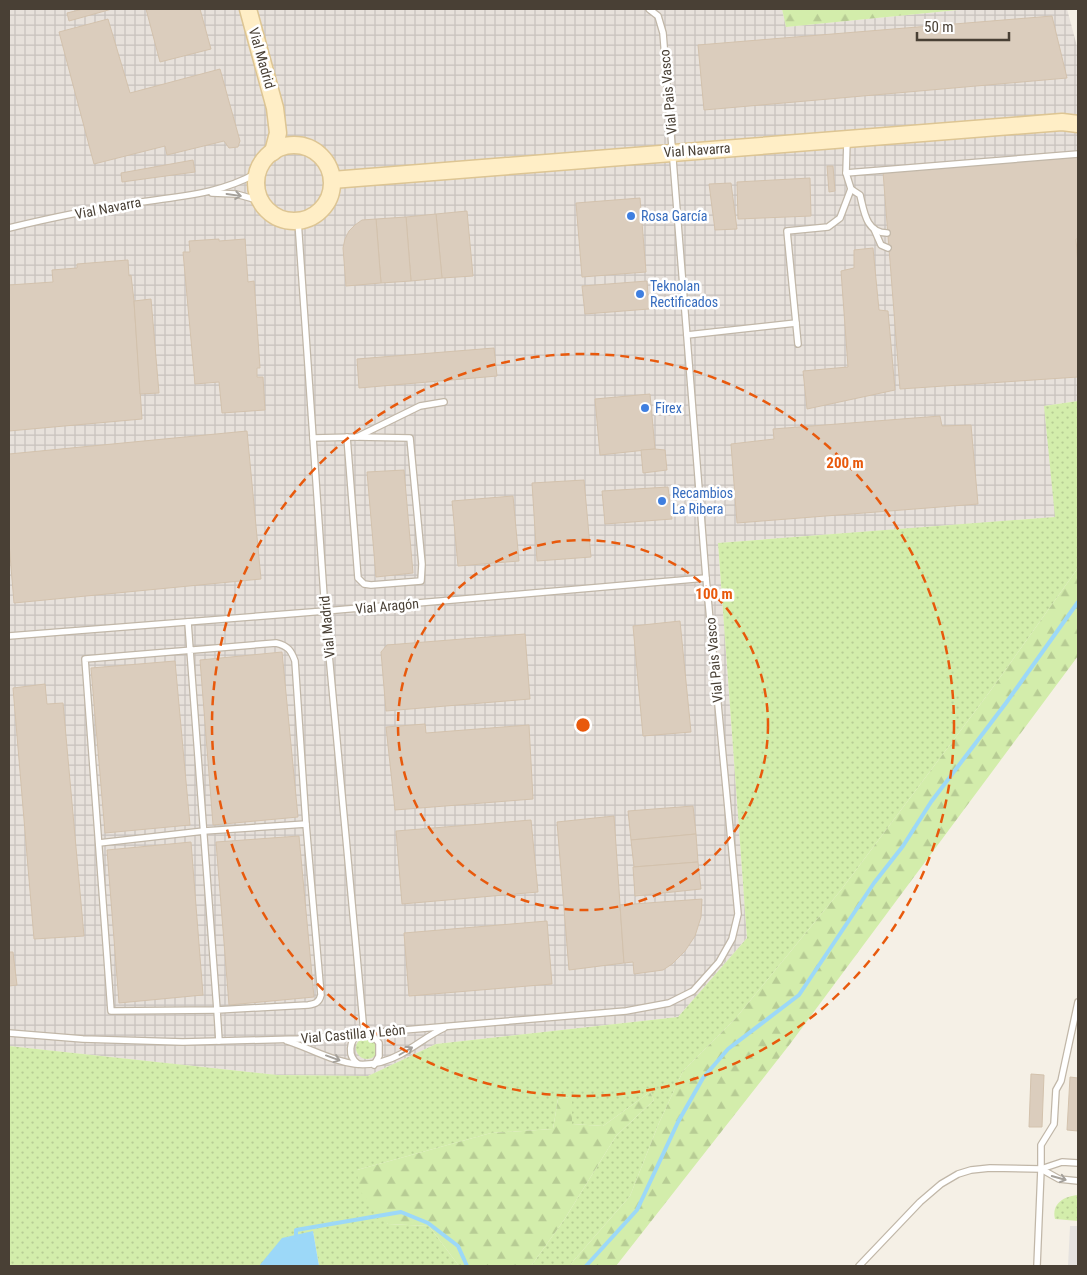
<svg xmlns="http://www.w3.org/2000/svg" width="1087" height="1275" viewBox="0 0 1087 1275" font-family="'Roboto Condensed',sans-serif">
<defs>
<pattern id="industrial-grid" width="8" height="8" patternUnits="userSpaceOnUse" patternTransform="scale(1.25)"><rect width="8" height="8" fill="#e7e1db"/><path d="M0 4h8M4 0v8" fill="none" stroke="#c8c2bd"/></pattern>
<pattern id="grass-dots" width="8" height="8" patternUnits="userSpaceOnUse" patternTransform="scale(1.25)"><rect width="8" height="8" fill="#d3edab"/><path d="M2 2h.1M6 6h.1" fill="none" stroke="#b7cc94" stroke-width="1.8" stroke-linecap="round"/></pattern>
<pattern id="forest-firs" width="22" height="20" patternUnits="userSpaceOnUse" patternTransform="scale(1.25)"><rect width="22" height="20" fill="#d3edab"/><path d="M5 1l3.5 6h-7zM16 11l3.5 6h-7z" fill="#b7cc94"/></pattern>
</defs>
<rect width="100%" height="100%" fill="#f5f0e6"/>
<path fill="url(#industrial-grid)" d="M9 9H782L786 27 968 9H1067L1078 50V401L1044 406 1056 517 718 543 747 938 678 1017 436 1044 368 1076 277 1075 9 1046Z"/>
<g fill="url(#grass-dots)">
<path d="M1078 401V568L991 690 841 890 735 1019 683 1071 659 1123 630 1196 569 1266H531L564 1220 616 1136 654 1100 650 1092 603 1126 572 1124V1096L558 1099 553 1129 491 1133 357 1170 388 1224 429 1226 459 1266H319L313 1231 259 1266H9V1046L277 1075 368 1076 436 1044 678 1017 747 938 718 543 1055 517 1044 406Z"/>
<circle cx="367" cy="1048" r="11"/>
<path d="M1078 1195V1221L1055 1219C1051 1203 1065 1196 1078 1195Z"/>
</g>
<g fill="url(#forest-firs)">
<path d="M782 9H968L786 27Z"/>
<path d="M1078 568V656L790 1044 616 1266H569L630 1196 659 1123 683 1071 735 1019 841 890 991 690Z"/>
<path d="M650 1092 654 1100 616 1136 564 1220 531 1266H459L429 1226 388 1224 359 1190 357 1170 491 1133 553 1129 558 1099 572 1096V1124L603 1126Z"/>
</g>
<path fill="#e5e2df" d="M1070 1226H1078V1266H1068Z"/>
<path fill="#9cd8f8" d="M313 1231 319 1266H259L282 1238Z"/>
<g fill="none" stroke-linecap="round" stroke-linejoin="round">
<g stroke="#9cd8f8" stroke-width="4">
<path d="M296 1240V1230L401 1212 428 1223 458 1246 467 1266"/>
<path d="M586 1266 637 1210 678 1122 703 1078 728 1049 799 995 874 883 903 846 931 802 1006 703 1078 602"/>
</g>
</g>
<g fill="#dbcdbd" stroke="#d3c2ad">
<path d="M83 9H112L69 21 67 13Z"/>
<path d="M146 9H200L211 49 160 62Z"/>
<path d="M1052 16 1067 78 704 110 698 45Z"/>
<path d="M108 19 130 93 220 69 240 141 238 147 229 148 224 141 167 155 165 146 94 164 59 32Z"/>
<path d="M1078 156V239H1076L1078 265V377L900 389 883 172Z"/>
<path d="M193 160 195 172 122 182 121 173Z"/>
<path d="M827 166H833L835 191 829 192Z"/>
<path d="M810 178 811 216 738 219 737 182Z"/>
<path d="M731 183 737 229 715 230 709 184Z"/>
<path d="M640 198 646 272 582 277 576 203Z"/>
<path d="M467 211 473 276 442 278 436 214Z"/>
<path d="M436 214 442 278 411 281 406 217Z"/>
<path d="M406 217 411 281 381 283 376 219Z"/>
<path d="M376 219 381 283 346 286 343 248 345 239 349 231 355 225 362 220Z"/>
<path d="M219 239V241L245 239 248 282 254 281 260 368H257V377H263L265 410 222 413 219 382 195 384 183 252H190L189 241Z"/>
<path d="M873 248 879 310 888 311 895 390 807 409 803 371 848 367 841 271 854 268V250Z"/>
<path d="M128 260 129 276 131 275 134 301 142 419 9 431V285L53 282 52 270 77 268V264Z"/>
<path d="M647 281 649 309 585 314 582 286Z"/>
<path d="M151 299 159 393 140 394 134 301Z"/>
<path d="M494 348 497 376 359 388 357 359Z"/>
<path d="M650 394 655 449 600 455 595 399Z"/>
<path d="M940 416 942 426 971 425 978 504 737 523 731 444 774 439 773 429Z"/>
<path d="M247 431 261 579 14 603 9 543V454Z"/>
<path d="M655 449 665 450 667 470 643 473 641 450Z"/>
<path d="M404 470 413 573 376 577 367 472Z"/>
<path d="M584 480 591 557 537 561 532 483Z"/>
<path d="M668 487 672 519 605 524 602 491Z"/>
<path d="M513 496 519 561 458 566 452 501Z"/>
<path d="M680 621 691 732 643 736 633 626Z"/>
<path d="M525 634 530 699 386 711 381 652 387 645Z"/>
<path d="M282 652 298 817 213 825 200 660Z"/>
<path d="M175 661 190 825 105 833 91 668Z"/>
<path d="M45 684 47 704 63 703 84 936 34 939 13 688Z"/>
<path d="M425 724 426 733 529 725 533 799 395 810 386 727Z"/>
<path d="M693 806 696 834 631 840 628 811Z"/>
<path d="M614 816 624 963 569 970 557 822Z"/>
<path d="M531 820 538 892 402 904 396 831Z"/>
<path d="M696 834 698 862 634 867 631 840Z"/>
<path d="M299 836 314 997 229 1005 216 842Z"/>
<path d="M191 842 203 995 119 1003 107 850Z"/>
<path d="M698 862 701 889 635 896 633 867Z"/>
<path d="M702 899 701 917 695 936 685 951 672 964 663 970 634 974 633 962 624 963 620 905Z"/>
<path d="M547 921 552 984 409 996 404 933Z"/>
<path d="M9 952H13L17 985 9 986Z"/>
<path d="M1031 1074 1044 1075 1042 1127H1029Z"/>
<path d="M1070 1077 1078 1078V1131L1067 1130Z"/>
</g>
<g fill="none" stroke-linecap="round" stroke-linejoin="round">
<g stroke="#c1b7a8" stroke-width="8">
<g id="lane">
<path d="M846 173 1078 154"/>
<path d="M851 189 860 195C864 211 866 233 887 233"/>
<path d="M212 193 236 194 261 201"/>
<path d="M298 221 325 611 364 1033 373 1036 379 1043V1056L374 1065"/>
<path d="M9 228C50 218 93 209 136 203 178 196 218 195 257 173"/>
<path d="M874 229 881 245 888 248"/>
<path d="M687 335 796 323"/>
<path d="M798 344 787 231 828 227 840 218 851 189 846 173 847 141"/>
<path d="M347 437 358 578 364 584 371 585 421 581 422 564 410 438 357 437"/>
<path d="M313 438 357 437 420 406 444 402"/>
<path d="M188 622 190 650 217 1010 111 1011 85 659 276 643C288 646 291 650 295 661L306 824"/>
<path d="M9 636 325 611 706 578"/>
<path d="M99 843 204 831 306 824 321 995C319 1003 315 1004 308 1005L217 1010 219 1041"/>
<path d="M9 1033 83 1039 183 1042 298 1039 626 1011 669 1003 693 991 719 962 732 939 738 914 706 578 663 33 658 16 649 9"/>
<path d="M287 1041C330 1055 356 1078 401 1054 416 1046 429 1035 444 1028"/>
<path d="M358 1064C347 1056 349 1041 359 1033"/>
<path d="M1041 1169 1059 1179 1078 1181"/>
<path d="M859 1266 920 1202 941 1184 958 1174 971 1170 990 1168 1041 1169 1062 1162 1078 1163"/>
<path d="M1037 1266 1041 1169V1145L1054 1124 1056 1090 1061 1081 1078 1002"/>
</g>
</g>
<g stroke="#ddc593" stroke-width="19">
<g id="secondary">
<path d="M248 9 275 108 278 133 273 152"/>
<circle cx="294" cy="183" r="38"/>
<path d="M332 180 1062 122 1078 124"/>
</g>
</g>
<use href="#lane" stroke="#fff" stroke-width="5.5"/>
<use href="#secondary" stroke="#ffeec6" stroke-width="16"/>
</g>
<defs><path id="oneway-shaft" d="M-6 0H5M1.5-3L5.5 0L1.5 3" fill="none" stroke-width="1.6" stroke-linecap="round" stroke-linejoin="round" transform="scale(1.25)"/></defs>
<g stroke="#a4a09a">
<use href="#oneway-shaft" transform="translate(234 195) rotate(8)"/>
<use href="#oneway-shaft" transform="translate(406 1051) rotate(-30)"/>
<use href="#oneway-shaft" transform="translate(333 1058) rotate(20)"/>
<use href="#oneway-shaft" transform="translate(1059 1178) rotate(16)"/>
</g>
<g fill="none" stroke="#e8590c" stroke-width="2.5" stroke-dasharray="9 6">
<circle cx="583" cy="725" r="185"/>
<circle cx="583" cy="725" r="371"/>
</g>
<g fill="#3f7fe0" stroke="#fff" stroke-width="2">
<circle cx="631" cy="216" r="5"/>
<circle cx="640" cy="294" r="5"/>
<circle cx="645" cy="408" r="5"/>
<circle cx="662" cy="501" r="5"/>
</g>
<g text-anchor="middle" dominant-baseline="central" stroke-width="5" stroke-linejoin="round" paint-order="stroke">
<g font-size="14" fill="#494035" stroke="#fff">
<text transform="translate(262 58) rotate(74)">Vial Madrid</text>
<text transform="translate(668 92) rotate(-95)">Vial Pais Vasco</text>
<text transform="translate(697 150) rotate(-4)">Vial Navarra</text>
<text transform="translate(108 208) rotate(-11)">Vial Navarra</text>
<text transform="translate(387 606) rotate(-5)">Vial Aragón</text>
<text transform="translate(327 627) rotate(-95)">Vial Madrid</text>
<text transform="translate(714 660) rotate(-95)">Vial Pais Vasco</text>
<text transform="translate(353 1034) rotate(-5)">Vial Castilla y Leòn</text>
</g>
<g font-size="14" fill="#366cbe" stroke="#fff" text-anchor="start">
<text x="641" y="216">Rosa García</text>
<text x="650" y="286">Teknolan<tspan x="650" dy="16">Rectificados</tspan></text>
<text x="655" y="408">Firex</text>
<text x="672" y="493">Recambios<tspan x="672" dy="16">La Ribera</tspan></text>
</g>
</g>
<circle cx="583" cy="725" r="8" fill="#e8590c" stroke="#fff" stroke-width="2.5"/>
<g font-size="15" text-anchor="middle" font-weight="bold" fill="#e8590c" stroke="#fff" stroke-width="5" stroke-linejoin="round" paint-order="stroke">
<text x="845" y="468">200 m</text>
<text x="714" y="599">100 m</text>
</g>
<rect width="1087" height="1275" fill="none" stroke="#494035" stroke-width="20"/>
<path d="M917 32v8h92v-8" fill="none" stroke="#494035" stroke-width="2.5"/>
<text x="924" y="32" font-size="15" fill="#494035" stroke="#ffffff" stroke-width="4" paint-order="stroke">50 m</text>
</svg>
